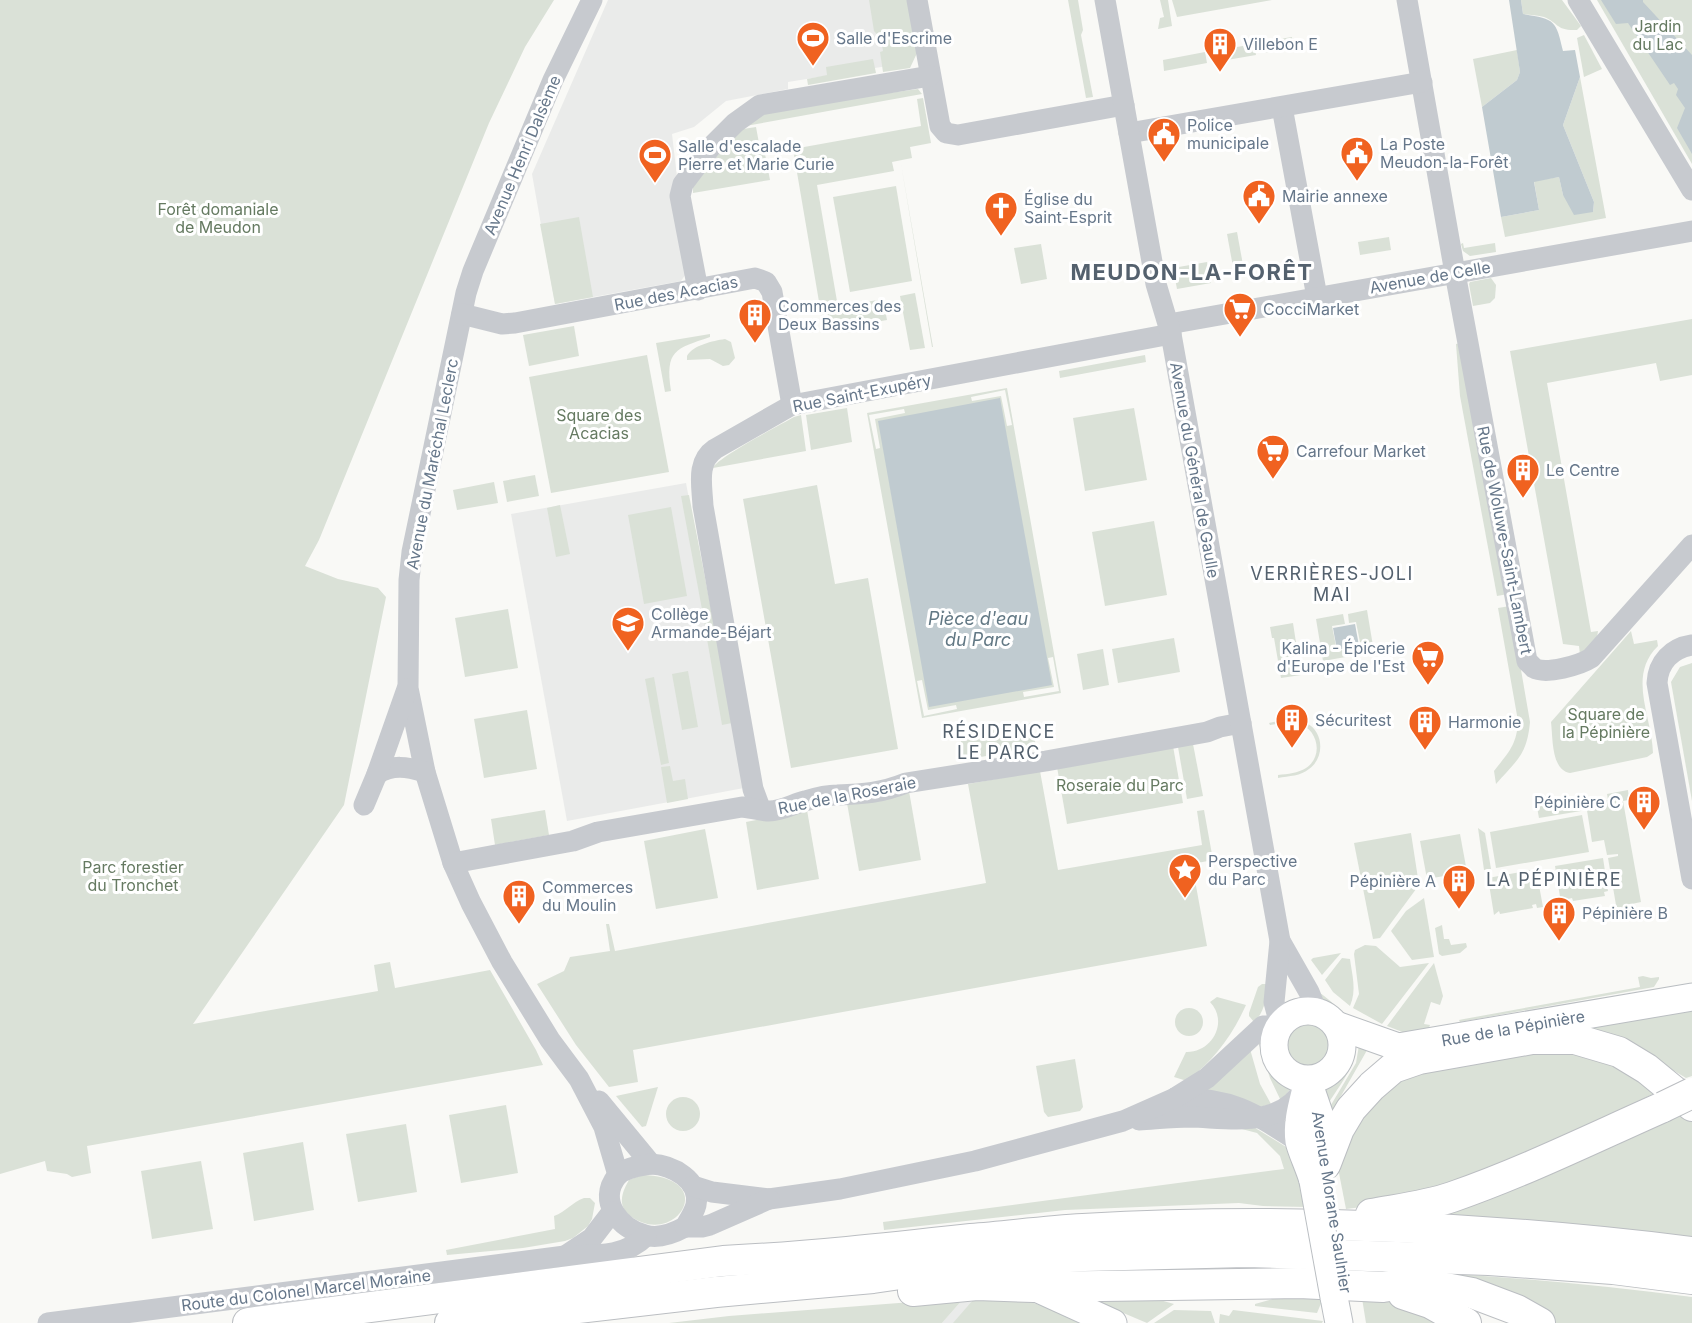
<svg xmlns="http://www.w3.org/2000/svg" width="1692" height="1323" viewBox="0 0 1692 1323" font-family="Inter,sans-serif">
<rect width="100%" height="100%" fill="#f9f9f6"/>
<g fill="#eaebea">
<path d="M608 0H898L906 63 788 82V89L726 101 694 127 672 134 688 271 681 281 555 304 532 174Z"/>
<path d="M686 483 744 788 567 821 511 514Z"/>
<path d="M964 1298 1008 1323H942Z"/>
</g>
<g fill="#dae1d7" fill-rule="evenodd">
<path d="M0 0H554L525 47 489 123 319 540 305 566 338 579 378 588 386 597 344 805 193 1024 378 991 374 965 390 962 395 988 490 970 536 1050 543 1065 87 1146 91 1173 72 1177 67 1174 47 1171 45 1161 0 1174Z"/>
<path d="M869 0H908L917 53 910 68 883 72 880 52 883 51 881 39 874 31Z"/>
<path d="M1068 0H1078L1083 30 1081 35 1093 97 1086 98Z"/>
<path d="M1160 0H1168L1172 26 1158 29 1160 18 1164 17Z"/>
<path d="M1172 0H1272L1177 17Z"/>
<path d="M1521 0H1562L1581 26 1577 30C1556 31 1559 23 1544 17 1538 15 1530 15 1523 14Z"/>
<path d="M1597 0H1692V164Z"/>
<path d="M1584 35 1602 69 1584 77 1577 38Z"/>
<path d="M1292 37 1293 48 1263 53 1261 42Z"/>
<path d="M1254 44 1256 55 1221 61 1220 50Z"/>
<path d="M1517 50 1520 72 1517 80 1482 107 1473 59Z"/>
<path d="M1205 52 1207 63 1164 71 1163 60Z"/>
<path d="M873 59 876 73 808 85 807 79 827 75 826 67Z"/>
<path d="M1580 77 1606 218 1505 237 1501 217 1539 210 1534 181 1559 177 1563 195 1593 212 1594 202 1563 125Z"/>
<path d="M918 89 922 94 740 127 773 109Z"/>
<path d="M923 98 931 143 910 147 912 158 892 162 894 171 817 185 838 307 883 299 887 320 824 331 793 149 921 126 917 99Z"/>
<path d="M756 127 761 154H765L770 180 693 193V187L737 130Z"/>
<path d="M901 164 933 347H932Z"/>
<path d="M896 186 912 281 850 292 833 197Z"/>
<path d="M579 217 593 297 555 304 540 224Z"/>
<path d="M1237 232 1245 276 1235 278 1227 234Z"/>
<path d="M1389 237 1391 250 1360 255 1358 242Z"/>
<path d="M1463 243 1464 248 1495 243 1496 252 1470 256 1463 251 1461 244Z"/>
<path d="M1041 244 1047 279 1021 284 1014 248Z"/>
<path d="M1207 262 1211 283 1177 289 1173 268Z"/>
<path d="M1491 278 1496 285 1495 298 1490 303 1473 306 1469 284 1470 282Z"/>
<path d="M915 293 925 348 910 350 900 296Z"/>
<path d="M1692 319V375L1660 381 1656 363 1547 383 1591 632 1598 631C1598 641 1587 648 1580 655L1579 646 1563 644 1510 351Z"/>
<path d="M574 326 579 356 529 366 523 335Z"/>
<path d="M710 334V337C675 349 665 350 671 391L665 392 656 343Z"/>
<path d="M725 339 731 342 735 358 729 365 723 366 710 359 687 360V356C693 345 713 341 725 339Z"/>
<path d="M1461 343 1508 594 1497 596 1460 396 1456 344Z"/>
<path d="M647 355 669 472 551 493 529 377Z"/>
<path d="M1145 355 1146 362 1060 378 1059 371Z"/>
<path d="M1007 388 1061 693 922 718 867 413ZM1005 390 1012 425 1007 426 1001 396 972 401 971 397ZM904 409 905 413 875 419 880 448 876 449 869 415ZM1053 657 1059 691 1024 697 1023 692 1054 687 1048 658ZM922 680 928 710 956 705 957 709 924 716 917 681Z"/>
<path d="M847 408 852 442 811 450 806 415Z"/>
<path d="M1134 408 1147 480 1085 491 1073 418Z"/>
<path d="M801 415 806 451 713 468C717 458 780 425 794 417Z"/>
<path d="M535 475 539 496 507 502 503 481Z"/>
<path d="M494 482 498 503 457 510 453 490Z"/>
<path d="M817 485 835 584 868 578 898 749 791 768 743 499Z"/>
<path d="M689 495 715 629 706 631 681 496Z"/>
<path d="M560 505 570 554 556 557 547 508Z"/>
<path d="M671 507 687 596 644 604 628 515Z"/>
<path d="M1154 521 1167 595 1105 606 1092 532Z"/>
<path d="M1510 606 1530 722C1527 755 1517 760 1496 784L1494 771C1508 753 1517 745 1518 721L1498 608Z"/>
<path d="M508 609 518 668 465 677 455 618Z"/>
<path d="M1367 610 1374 652 1323 661 1316 619 1343 614 1345 624 1332 626 1337 651 1361 647 1356 622 1349 623 1348 614Z"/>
<path d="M1293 623 1301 675 1281 678 1274 638H1272L1270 627Z"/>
<path d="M1631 631 1634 644 1657 640 1658 646C1627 676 1652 716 1653 753L1647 757 1570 773C1551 770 1553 738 1551 722Z"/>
<path d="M717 638 732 723 722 725 707 639Z"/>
<path d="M1174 638 1180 672 1118 683 1112 649Z"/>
<path d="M1103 649 1109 685 1083 690 1077 654Z"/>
<path d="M1692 663V801L1671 682 1680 667Z"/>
<path d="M688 671 698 727 682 730 672 674Z"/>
<path d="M654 677 669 763 661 765 645 679Z"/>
<path d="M527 710 537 769 484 778 474 719Z"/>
<path d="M1287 719C1294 720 1300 720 1306 723 1324 731 1325 758 1309 769 1301 776 1289 776 1278 778V775C1288 774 1298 773 1306 768 1324 756 1318 729 1298 723 1288 721 1279 724 1270 725L1269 723Z"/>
<path d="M1032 723 1036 747 964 760 960 736Z"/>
<path d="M1193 744 1203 796 1187 799 1178 747Z"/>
<path d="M1173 746 1183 803 1067 824 1057 767Z"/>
<path d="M670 766 673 781 685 779 688 799 667 803 661 767Z"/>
<path d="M1040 771 1058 870 1202 845 1197 811 1204 810 1213 860 1192 864 1207 946 633 1050 638 1082 609 1087 576 1045 537 984 564 971 570 957 610 951 606 924H609L615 951 986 883 968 784Z"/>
<path d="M1628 790 1629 800 1623 801 1641 902 1627 905 1628 909 1617 911 1608 858 1618 856V854L1607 855 1604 840 1592 842 1586 804 1608 800 1607 794Z"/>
<path d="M909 791 921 860 859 871 847 803Z"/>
<path d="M1579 799 1581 811 1539 818 1537 807Z"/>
<path d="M545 810 549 835 495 845 491 819Z"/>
<path d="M807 810 819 879 757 890 746 822Z"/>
<path d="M1582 815 1589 852 1496 868 1490 832Z"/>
<path d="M1478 828 1485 833 1491 869 1484 870Z"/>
<path d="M705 829 718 898 656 909 644 841Z"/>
<path d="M1411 833 1419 885 1380 938 1373 939 1354 843Z"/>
<path d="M1460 834 1467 872 1427 879 1420 841Z"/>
<path d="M1603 858 1608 891 1604 892 1605 896 1573 901 1572 898 1568 899 1569 902 1561 903 1555 866Z"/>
<path d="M1536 869 1543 907 1537 908 1536 904 1532 905 1533 908 1500 914 1499 911 1494 915 1488 878Z"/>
<path d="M1424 898 1434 957 1412 960 1391 931 1406 911Z"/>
<path d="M1442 925 1444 939H1449L1451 945 1466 943 1467 947 1460 953 1442 956 1439 954 1435 928Z"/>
<path d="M1365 945 1376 946 1400 967 1429 963 1382 1024 1353 1008 1359 994 1354 954 1355 950Z"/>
<path d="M1341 953 1322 975 1311 960 1313 958Z"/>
<path d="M1342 958 1350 959C1352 975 1357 990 1350 1006L1333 992 1325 980Z"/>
<path d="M1434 963 1443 996 1440 1005 1431 1002 1424 1024 1430 1025 1428 1030 1405 1033 1387 1026Z"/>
<path d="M1643 976 1651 978 1659 977V979L1654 987 1460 1022 1459 1020 1464 1019 1640 987 1638 977Z"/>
<path d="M1262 984H1267C1266 998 1265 1012 1254 1022L1249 1016V1013L1258 987Z"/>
<path d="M1320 993C1342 1008 1363 1036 1352 1064 1346 1078 1336 1091 1328 1104L1324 1089 1341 1077 1349 1065 1353 1048 1345 1019 1323 1000Z"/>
<path d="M1217 997 1246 1005C1232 1036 1214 1060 1187 1081L1174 1077 1186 1052C1212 1053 1229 1022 1210 1002Z"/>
<path d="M1692 1006V1076L1686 1078 1618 1037 1587 1027Z"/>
<circle cx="1189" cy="1022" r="14"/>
<circle cx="1308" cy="1045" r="22"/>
<path d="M1265 1037C1261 1052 1267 1069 1279 1078 1283 1082 1288 1083 1291 1088L1281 1101 1270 1078 1257 1038Z"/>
<path d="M1369 1044 1366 1052 1329 1117 1328 1110 1356 1063 1359 1045Z"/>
<path d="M1539 1048 1591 1051 1659 1091 1485 1176 1386 1204 1346 1209 1338 1168 1344 1141 1395 1078Z"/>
<path d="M1250 1049 1260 1084 1271 1104 1253 1109 1204 1093Z"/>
<path d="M1075 1059 1083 1107 1080 1111 1048 1117 1044 1112 1036 1066Z"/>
<path d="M658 1087 646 1126 642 1127 616 1096Z"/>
<circle cx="683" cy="1114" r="17"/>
<path d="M506 1105 518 1173 461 1183 449 1115Z"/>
<path d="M1683 1112 1692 1121V1237C1605 1227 1517 1217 1429 1215Z"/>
<path d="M406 1124 417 1192 358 1202 346 1134Z"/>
<path d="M1252 1126 1291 1150 1307 1207 1263 1206 1239 1203 1065 1210 884 1230 883 1222 1284 1169 1280 1156 1257 1133 1238 1128Z"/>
<path d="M303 1142 314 1210 254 1221 243 1153Z"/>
<path d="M201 1161 213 1229 152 1239 141 1171Z"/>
<path d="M642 1175C723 1177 673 1252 628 1214 617 1204 623 1190 629 1180Z"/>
<path d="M584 1198H590L595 1203 592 1219 588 1226 573 1238 565 1241 523 1248 447 1255 446 1250 555 1229 554 1216C566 1212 572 1202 584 1198Z"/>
<path d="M1357 1271C1468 1272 1581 1283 1692 1297V1323H1554Z"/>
<path d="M1314 1290 1322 1301 1317 1313 1255 1306V1304L1298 1292Z"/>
<path d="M1361 1292 1381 1294 1449 1323H1366Z"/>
<path d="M1076 1293H1135L1174 1304 1147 1323Z"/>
<path d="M1014 1296 1045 1307 1079 1323H953L973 1300Z"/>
<path d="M964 1298 942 1323H669L729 1316Z"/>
<path d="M1174 1310 1211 1311 1215 1323H1154Z"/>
<path d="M1233 1310 1323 1321 1322 1323H1219L1220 1314 1229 1316Z"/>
</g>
<g fill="#c0cbd0">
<path d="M1509 0H1521L1523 14C1555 19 1556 20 1563 51L1575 50 1580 77 1563 125 1594 202 1593 212 1574 215 1563 195 1559 177 1534 182 1539 210 1501 217 1482 107 1517 80 1520 72Z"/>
<path d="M1601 0H1643V2L1692 55V154L1677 128 1685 108 1676 95 1678 89 1674 83 1670 85 1628 23 1616 24Z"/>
<path d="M1000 398 1052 685 929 707 878 421Z"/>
<path d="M1355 624 1359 646 1337 650 1333 628Z"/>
</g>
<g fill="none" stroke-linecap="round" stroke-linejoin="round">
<g stroke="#babec2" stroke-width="29">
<g id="major">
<circle cx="1308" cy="1045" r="34"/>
<path d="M1336 1025 1398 1047 1692 997"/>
<path d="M1308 1080C1304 1099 1296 1121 1299 1141 1301 1151 1310 1169 1313 1181"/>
<path d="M1308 1081 1322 1122 1326 1166"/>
<path d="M1034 1287 1113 1323"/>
<path d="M1334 1297 1339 1323"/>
</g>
</g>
<g stroke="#bbbec2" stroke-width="32">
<g id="highway">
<path d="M1326 1163 1339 1129 1351 1109 1372 1086 1393 1068 1419 1059 1532 1039H1575L1619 1052 1647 1069 1692 1106"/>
<path d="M1371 1214C1398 1209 1426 1206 1452 1197 1524 1172 1593 1138 1663 1107"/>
<path d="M913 1291 977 1285 1034 1287 1299 1283 1383 1287 1403 1284 1440 1287 1472 1293 1517 1310 1540 1323"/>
<path d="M1403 1294 1430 1303 1466 1323"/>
<path d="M248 1323 723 1261C806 1257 889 1248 971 1239 1009 1236 1046 1231 1083 1229 1286 1217 1490 1227 1692 1252"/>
<path d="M450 1323 716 1292 873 1278 976 1263 1084 1256 1246 1252 1489 1260 1613 1269 1692 1279"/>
</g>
</g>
<g stroke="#c7cacf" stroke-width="21">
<path d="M592 0 553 80 473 271 466 293 412 552 409 580 408 688 425 772 453 863 471 903 502 962 550 1040 579 1079 604 1127 618 1175"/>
<path d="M917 0 940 126 946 133 958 135 1124 105"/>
<path d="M1407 0 1455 273 1527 661C1530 664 1532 666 1534 668 1546 675 1580 665 1591 658L1692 545"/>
<path d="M1578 0 1692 190"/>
<path d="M1282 107 1317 297"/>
<path d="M1129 133 1422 82"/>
<path d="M698 290 680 196 683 184 711 147 735 123 760 105 930 76"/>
<path d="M462 314 502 324 515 323 755 278 766 282 772 292 792 405"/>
<path d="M1169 324 1692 231"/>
<path d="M1692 645C1672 648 1658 662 1657 683L1692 879"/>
<path d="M377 774C393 764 407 767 425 772"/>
<path d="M364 805 377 774 407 689"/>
<path d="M760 808 753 789 703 506C702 485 696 462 715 449L792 405 1171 334"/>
<path d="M453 863 573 841 598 832 742 807C750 808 763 811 769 811 782 811 793 804 805 801 815 798 827 795 837 795 864 794 881 793 906 783L1046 761 1207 732 1220 727 1241 723"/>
<path d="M1280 941 1309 992 1317 1012"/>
<path d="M1175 1098C1231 1097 1254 1113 1299 1142"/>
<path d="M599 1101 651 1164"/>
<path d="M1139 1120C1156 1119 1173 1117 1191 1117 1230 1118 1283 1129 1305 1086"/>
<path d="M651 1164C672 1165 701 1180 696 1205 694 1213 689 1220 685 1227 674 1233 658 1239 645 1235 620 1229 597 1201 617 1176 625 1167 640 1166 651 1164Z"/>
<path d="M693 1186 712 1192 769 1199 840 1189 975 1161 1123 1121 1175 1098 1207 1078 1263 1026 1280 1025 1274 1002 1280 941 1171 334 1156 284 1105 0"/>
<path d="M685 1227H702L710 1225 769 1199"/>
<path d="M565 1256 592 1238 612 1212"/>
<path d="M48 1323 565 1256C594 1255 624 1258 646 1236"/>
</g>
<use href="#major" stroke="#fff" stroke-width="27"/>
<use href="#highway" stroke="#fff" stroke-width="30"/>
<g stroke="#babec2" stroke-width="29" stroke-linecap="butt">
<path id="major-bridge" d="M1313 1181 1334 1297"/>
</g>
<g stroke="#bbbec2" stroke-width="32" stroke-linecap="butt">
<path id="highway-bridge" d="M1663 1107 1692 1093"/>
</g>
<use href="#major-bridge" stroke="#fff" stroke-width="27"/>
<use href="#highway-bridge" stroke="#fff" stroke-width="30"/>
</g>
<defs>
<g id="stadium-pin" transform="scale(1.725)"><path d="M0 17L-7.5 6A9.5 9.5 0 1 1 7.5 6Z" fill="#f06220" stroke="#fff"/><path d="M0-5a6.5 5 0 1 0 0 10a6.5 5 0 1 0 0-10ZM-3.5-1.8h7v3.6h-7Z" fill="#fff"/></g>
<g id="building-pin" transform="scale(1.725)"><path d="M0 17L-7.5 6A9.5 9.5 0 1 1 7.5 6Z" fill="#f06220" stroke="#fff"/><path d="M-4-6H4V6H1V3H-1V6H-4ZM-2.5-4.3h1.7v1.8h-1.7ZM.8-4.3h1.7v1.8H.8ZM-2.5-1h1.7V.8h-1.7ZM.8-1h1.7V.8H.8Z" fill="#fff"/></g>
<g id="civic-pin" transform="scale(1.725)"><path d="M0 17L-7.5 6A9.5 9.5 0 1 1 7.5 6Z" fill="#f06220" stroke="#fff"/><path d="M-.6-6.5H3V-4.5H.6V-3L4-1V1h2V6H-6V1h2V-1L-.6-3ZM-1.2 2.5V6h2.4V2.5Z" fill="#fff"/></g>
<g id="church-pin" transform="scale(1.725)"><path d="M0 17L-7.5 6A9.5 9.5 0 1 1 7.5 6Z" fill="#f06220" stroke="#fff"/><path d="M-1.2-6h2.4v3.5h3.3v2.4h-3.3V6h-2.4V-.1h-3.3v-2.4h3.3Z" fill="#fff"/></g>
<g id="supermarket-pin" transform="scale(1.725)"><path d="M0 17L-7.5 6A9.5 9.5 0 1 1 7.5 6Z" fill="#f06220" stroke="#fff"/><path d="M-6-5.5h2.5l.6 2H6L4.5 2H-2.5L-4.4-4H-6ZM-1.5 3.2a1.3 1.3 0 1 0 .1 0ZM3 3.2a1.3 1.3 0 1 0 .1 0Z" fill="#fff"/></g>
<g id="school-pin" transform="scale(1.725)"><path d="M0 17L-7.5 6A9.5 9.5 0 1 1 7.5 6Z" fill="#f06220" stroke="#fff"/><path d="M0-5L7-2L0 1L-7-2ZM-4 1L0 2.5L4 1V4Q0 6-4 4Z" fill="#fff"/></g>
<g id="sight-pin" transform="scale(1.725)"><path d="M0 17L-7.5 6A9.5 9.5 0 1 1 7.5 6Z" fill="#f06220" stroke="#fff"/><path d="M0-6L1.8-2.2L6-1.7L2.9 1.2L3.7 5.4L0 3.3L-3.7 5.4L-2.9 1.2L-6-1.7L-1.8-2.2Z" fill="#fff"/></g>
</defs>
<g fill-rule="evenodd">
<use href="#stadium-pin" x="813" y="38"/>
<use href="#building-pin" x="1220" y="44"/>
<use href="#civic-pin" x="1164" y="134"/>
<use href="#civic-pin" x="1357" y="153"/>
<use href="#stadium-pin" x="655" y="155"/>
<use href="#civic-pin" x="1259" y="196"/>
<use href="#church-pin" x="1001" y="208"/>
<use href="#supermarket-pin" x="1240" y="309"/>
<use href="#building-pin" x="755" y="315"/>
<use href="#supermarket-pin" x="1273" y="451"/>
<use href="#building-pin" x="1523" y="470"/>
<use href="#school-pin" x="628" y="623"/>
<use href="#supermarket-pin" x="1428" y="657"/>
<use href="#building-pin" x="1292" y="720"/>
<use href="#building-pin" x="1425" y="722"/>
<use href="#building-pin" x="1644" y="802"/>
<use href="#sight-pin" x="1185" y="870"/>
<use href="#building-pin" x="1459" y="881"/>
<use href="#building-pin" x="519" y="896"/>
<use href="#building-pin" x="1559" y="913"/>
</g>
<g text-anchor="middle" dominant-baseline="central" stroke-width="6" stroke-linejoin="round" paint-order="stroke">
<g font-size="16" fill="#657a61" stroke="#fff">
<text x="1658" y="26">Jardin<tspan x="1658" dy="18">du Lac</tspan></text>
<text x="218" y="209">Forêt domaniale<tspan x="218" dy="18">de Meudon</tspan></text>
<text x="599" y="415">Square des<tspan x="599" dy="18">Acacias</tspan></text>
<text x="1606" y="714">Square de<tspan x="1606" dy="18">la Pépinière</tspan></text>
<text x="1120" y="785">Roseraie du Parc</text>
<text x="133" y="867">Parc forestier<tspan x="133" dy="18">du Tronchet</tspan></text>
</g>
<g font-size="16" fill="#66778a" stroke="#fff" text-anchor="start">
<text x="836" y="38">Salle d'Escrime</text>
<text x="1243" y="44">Villebon E</text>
<text x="1187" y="125">Police<tspan x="1187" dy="18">municipale</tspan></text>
<text x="1380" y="144">La Poste<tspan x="1380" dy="18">Meudon-la-Forêt</tspan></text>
<text x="678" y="146">Salle d'escalade<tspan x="678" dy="18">Pierre et Marie Curie</tspan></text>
<text x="1282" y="196">Mairie annexe</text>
<text x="1024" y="199">Église du<tspan x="1024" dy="18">Saint-Esprit</tspan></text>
<text x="778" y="306">Commerces des<tspan x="778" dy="18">Deux Bassins</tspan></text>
<text x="1263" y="309">CocciMarket</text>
<text x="1296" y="451">Carrefour Market</text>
<text x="1546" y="470">Le Centre</text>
<text x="651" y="614">Collège<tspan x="651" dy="18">Armande-Béjart</tspan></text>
<text x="1405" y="648" text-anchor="end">Kalina - Épicerie<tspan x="1405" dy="18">d'Europe de l'Est</tspan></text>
<text x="1315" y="720">Sécuritest</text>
<text x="1448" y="722">Harmonie</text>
<text x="1621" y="802" text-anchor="end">Pépinière C</text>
<text x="1208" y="861">Perspective<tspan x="1208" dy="18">du Parc</tspan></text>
<text x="1436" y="881" text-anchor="end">Pépinière A</text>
<text x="542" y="887">Commerces<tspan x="542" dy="18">du Moulin</tspan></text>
<text x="1582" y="913">Pépinière B</text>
</g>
<g font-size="16" fill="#66778a" stroke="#fff">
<text transform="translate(522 155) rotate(-67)">Avenue Henri Dalsème</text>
<text transform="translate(1430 277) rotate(-10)">Avenue de Celle</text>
<text transform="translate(676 293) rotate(-11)">Rue des Acacias</text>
<text transform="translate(862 393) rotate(-11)">Rue Saint-Exupéry</text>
<text transform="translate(432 464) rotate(-79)">Avenue du Maréchal Leclerc</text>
<text transform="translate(1195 470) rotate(80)">Avenue du Général de Gaulle</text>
<text transform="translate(1505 540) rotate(79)">Rue de Woluwe-Saint-Lambert</text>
<text transform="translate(847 795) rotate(-11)">Rue de la Roseraie</text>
<text transform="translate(1513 1028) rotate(-10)">Rue de la Pépinière</text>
<text transform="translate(1332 1202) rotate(81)">Avenue Morane Saulnier</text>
<text transform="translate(306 1290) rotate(-7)">Route du Colonel Marcel Moraine</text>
</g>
<g font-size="18" letter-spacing="1.5" fill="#54616e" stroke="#fff">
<text x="1332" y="573">VERRIÈRES-JOLI<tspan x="1332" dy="21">MAI</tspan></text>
<text x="999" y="731">RÉSIDENCE<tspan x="999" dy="21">LE PARC</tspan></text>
<text x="1554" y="879">LA PÉPINIÈRE</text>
</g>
<g font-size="18" font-style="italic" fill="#627884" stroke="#fff">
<text x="978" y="618">Pièce d'eau<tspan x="978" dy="21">du Parc</tspan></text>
</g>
<g font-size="22" font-weight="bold" letter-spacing="1.5" fill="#54616e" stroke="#fff">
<text x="1192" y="272">MEUDON-LA-FORÊT</text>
</g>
</g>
</svg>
